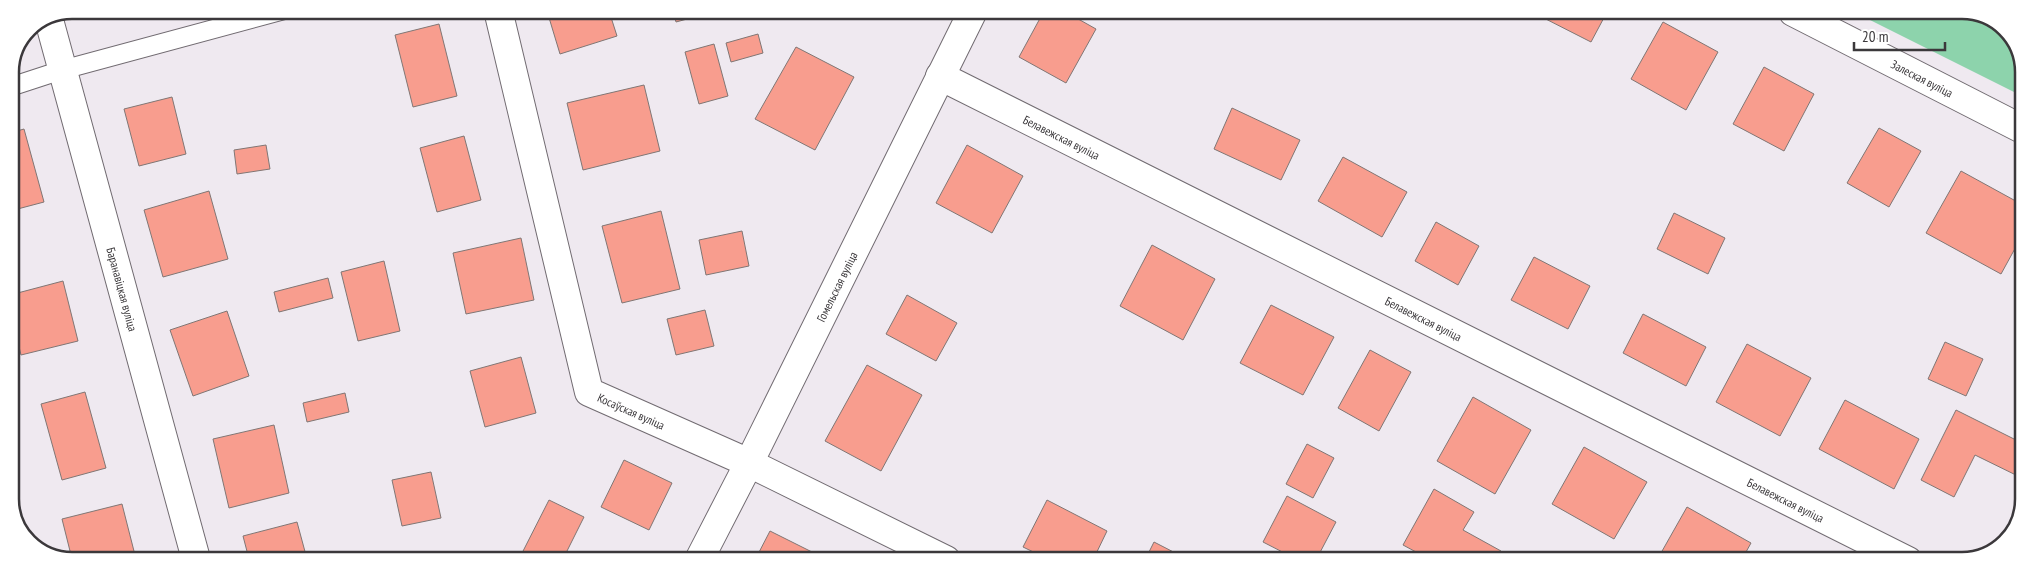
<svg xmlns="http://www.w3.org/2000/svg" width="2034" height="571" viewBox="0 0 2034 571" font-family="'PT Sans Narrow',sans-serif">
<rect width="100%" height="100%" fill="#efe9f0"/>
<path fill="#8dd3ac" d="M1854 12H1978L2009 31 2024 68V97Z"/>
<g fill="#f89d8e" stroke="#807674">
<path d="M547 11H609L617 36 560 54Z"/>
<path d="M673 11H701L702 15 676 22Z"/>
<path d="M1044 11H1064L1096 29 1066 83 1019 57Z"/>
<path d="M1532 12H1607L1591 42Z"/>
<path d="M1663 22 1718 52 1686 110 1631 79Z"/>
<path d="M439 24 457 96 413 107 395 35Z"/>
<path d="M758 34 763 53 731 62 726 43Z"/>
<path d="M714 44 728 96 699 104 685 52Z"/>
<path d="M796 47 854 77 815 150 755 119Z"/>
<path d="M1764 67 1814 94 1784 151 1733 124Z"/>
<path d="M644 85 660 151 583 170 567 103Z"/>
<path d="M172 97 186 154 139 166 124 109Z"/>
<path d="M1232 108 1300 140 1281 180 1214 149Z"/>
<path d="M1879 128 1921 151 1889 207 1847 183Z"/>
<path d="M24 129 44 202 10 211V133Z"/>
<path d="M464 136 481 200 437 212 420 148Z"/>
<path d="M266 145 270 169 237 174 234 150Z"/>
<path d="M967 145 1023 176 992 233 936 203Z"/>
<path d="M1343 157 1407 192 1382 237 1318 201Z"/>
<path d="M1961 171 2023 205V234L2001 274 1926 233Z"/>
<path d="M209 191 228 259 163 277 144 210Z"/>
<path d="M661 211 680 289 622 303 602 226Z"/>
<path d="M1674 213 1725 238 1708 274 1657 249Z"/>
<path d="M1436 222 1479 246 1458 285 1415 261Z"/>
<path d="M742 231 749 266 706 275 699 240Z"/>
<path d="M521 238 534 300 466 314 453 253Z"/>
<path d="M1152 245 1215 279 1183 340 1120 306Z"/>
<path d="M1534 257 1590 286 1568 329 1511 300Z"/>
<path d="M384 261 400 331 358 341 341 272Z"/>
<path d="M328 278 333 298 279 312 274 292Z"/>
<path d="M63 281 78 341 21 355 10 310V295Z"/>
<path d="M907 295 957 323 936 361 886 334Z"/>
<path d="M1271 305 1334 337 1303 395 1240 363Z"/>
<path d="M705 310 714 346 676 355 667 319Z"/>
<path d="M227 311 249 376 193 396 170 330Z"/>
<path d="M1643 314 1706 347 1686 386 1623 353Z"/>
<path d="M1945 342 1983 359 1966 396 1928 379Z"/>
<path d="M1747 344 1811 378 1780 436 1716 402Z"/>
<path d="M1370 350 1411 372 1379 431 1338 408Z"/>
<path d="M521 357 536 413 485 427 470 371Z"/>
<path d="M867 365 922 395 881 471 825 441Z"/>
<path d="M85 392 106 468 62 480 41 404Z"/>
<path d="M345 393 349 412 307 422 303 403Z"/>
<path d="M1473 397 1531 430 1495 494 1437 461Z"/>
<path d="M1845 400 1919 439 1894 489 1819 449Z"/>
<path d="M1956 410 2022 443V478L1975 455 1954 497 1921 480Z"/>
<path d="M274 425 289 493 229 508 213 439Z"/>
<path d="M1307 444 1334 458 1313 498 1286 484Z"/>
<path d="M1584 447 1647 482 1614 539 1552 504Z"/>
<path d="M624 460 672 483 649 530 601 507Z"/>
<path d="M431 472 441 518 402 526 392 480Z"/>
<path d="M1434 489 1474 512 1463 530 1501 551 1495 560H1431L1403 545Z"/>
<path d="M1287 496 1336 522 1316 560H1298L1263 542Z"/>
<path d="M549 500 584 517 563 559H519Z"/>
<path d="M1047 500 1107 531 1093 560H1050L1023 547Z"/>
<path d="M122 504 136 559H72L62 519Z"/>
<path d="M1687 507 1751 543 1741 561 1657 560Z"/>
<path d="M297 522 307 559H249L243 536Z"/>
<path d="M770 531 820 556 819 560H755Z"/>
<path d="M1154 542 1189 560H1145Z"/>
</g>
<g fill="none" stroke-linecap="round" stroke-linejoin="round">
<g stroke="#716b71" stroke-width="20">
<path id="lane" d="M10 87 62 70 284 10"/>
</g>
<g stroke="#716b71" stroke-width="30">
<g id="street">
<path id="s1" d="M498 10 589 392 749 463 946 560"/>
<path id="s2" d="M1793 12 2024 130"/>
<path id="s3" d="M49 20 196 559"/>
<path id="s4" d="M940 76 1908 561"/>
<path id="s5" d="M699 560 749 463 973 11"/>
</g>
</g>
<use href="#lane" stroke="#fff" stroke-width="18"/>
<use href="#street" stroke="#fff" stroke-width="28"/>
</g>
<g text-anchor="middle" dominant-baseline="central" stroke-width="4" stroke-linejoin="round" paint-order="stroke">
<g font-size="12" fill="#3b383b" stroke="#fff">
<text stroke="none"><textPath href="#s2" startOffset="145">Залеская вуліца</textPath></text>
<text stroke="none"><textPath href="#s4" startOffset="136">Белавежская вуліца</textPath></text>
<text stroke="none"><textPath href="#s5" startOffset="306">Гомельская вуліца</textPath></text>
<text stroke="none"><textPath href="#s3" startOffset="279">Баранавіцкая вуліца</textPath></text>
<text stroke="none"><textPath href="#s4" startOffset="541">Белавежская вуліца</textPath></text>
<text stroke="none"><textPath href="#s1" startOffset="439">Косаўская вуліца</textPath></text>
<text stroke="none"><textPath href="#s4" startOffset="946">Белавежская вуліца</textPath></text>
</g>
</g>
<path d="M0 0H2034V571H0ZM72 19H1962A53 53 0 0 1 2015 72V499A53 53 0 0 1 1962 552H72A53 53 0 0 1 19 499V72A53 53 0 0 1 72 19Z" fill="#fff" fill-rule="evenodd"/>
<path fill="none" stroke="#3b383b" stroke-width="2.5" d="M72 19H1962A53 53 0 0 1 2015 72V499A53 53 0 0 1 1962 552H72A53 53 0 0 1 19 499V72A53 53 0 0 1 72 19Z"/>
<path d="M1854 42v8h91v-8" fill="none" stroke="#3b383b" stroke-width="2.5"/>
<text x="1862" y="42" font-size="15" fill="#3b383b" stroke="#ffffff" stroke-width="4" paint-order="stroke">20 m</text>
</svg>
